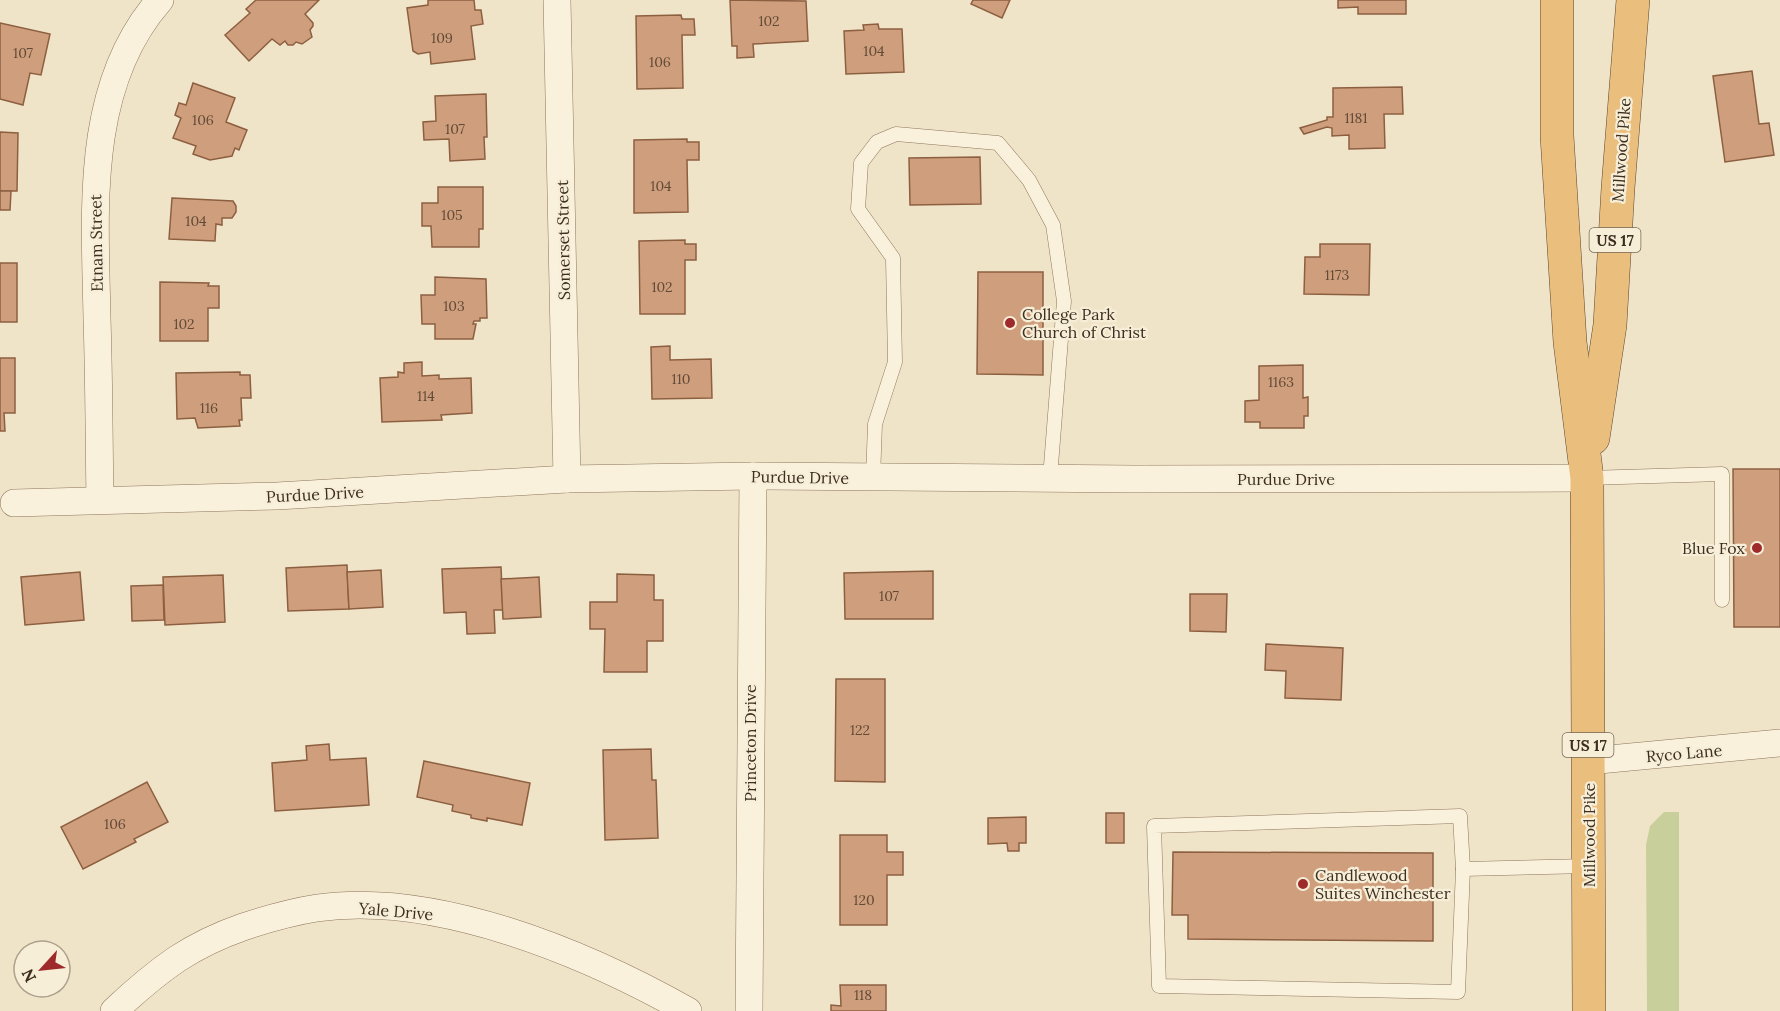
<svg xmlns="http://www.w3.org/2000/svg" width="1780" height="1011" viewBox="0 0 1780 1011" font-family="Lora,serif">
<rect width="100%" height="100%" fill="#f0e4c8"/>
<path fill="#c9cf9b" d="M1664 812H1679V1011H1647L1646 845 1650 826Z"/>
<g fill="#cf9f7d" stroke="#8d5f41" stroke-width="1.5">
<path d="M256 0H319L305 14 313 23V26L310 30 312 37 302 44 296 42 293 45H288L285 41 280 45 272 39 249 61 225 35 250 13 246 9Z"/>
<path d="M428 0H474L475 10H481L483 24 471 26 475 59 431 64 430 52 418 54 413 51 407 8 428 5Z"/>
<path d="M730 0 806 1 808 41 753 44 754 57 737 58V46H732Z"/>
<path d="M973 0H1010L1002 18 971 4Z"/>
<path d="M1338 0H1406V14H1358V7L1338 8Z"/>
<path d="M681 15 682 19H694L695 35H682L683 88 637 89 636 16Z"/>
<path d="M0 23 50 34 41 75 30 73 23 105 0 99Z"/>
<path d="M878 24 879 29H902L904 72 846 74 844 31 864 30 863 25Z"/>
<path d="M1752 71 1759 124 1769 123 1774 155 1725 162 1713 76Z"/>
<path d="M193 83 235 98 226 122 247 130 239 150 235 148 232 156 210 160 193 154 196 146 173 138 181 118 175 115 179 103 186 105Z"/>
<path d="M1402 87 1403 114H1384L1385 148 1349 149V135L1332 136V128L1327 127 1304 134 1300 128 1327 120V117H1333V88Z"/>
<path d="M486 94 487 137H484L485 159 450 161 449 139 424 140 423 122 436 121 435 96Z"/>
<path d="M0 132 18 133 17 191H0Z"/>
<path d="M687 139V142H699V160H687L688 212 634 213V140Z"/>
<path d="M980 157 981 204 910 205 909 158Z"/>
<path d="M438 187H483V229H479V247H432L431 226H422V203H438Z"/>
<path d="M0 191H11L10 210H0Z"/>
<path d="M172 198 233 201 236 206V212L232 218H222V225L216 224 215 241 169 239Z"/>
<path d="M685 240V244H696V260H685V314H640L639 241Z"/>
<path d="M1320 244H1370L1369 295 1304 294 1305 257H1320Z"/>
<rect x="0" y="263" width="17" height="59"/>
<path d="M978 272H1043V375L977 374Z"/>
<path d="M435 277 486 279 487 318H480V321H474L473 324H476L473 339H435V324H422L421 295H435Z"/>
<path d="M160 282 209 283 208 286H219V308H208V341H160Z"/>
<path d="M670 346V360L711 359 712 398 652 399 651 347Z"/>
<path d="M0 358H15V413H4L5 431H0Z"/>
<path d="M422 362V376L439 375V379L471 378 472 413 441 415 442 420 382 422 380 378 398 377V372L404 373V363Z"/>
<path d="M1303 365V398L1308 397V416H1304V428H1260V422H1245V401L1259 400V366Z"/>
<path d="M240 372V375H250L251 398H241L242 420H239L240 426 198 428 195 418 177 419 176 373Z"/>
<path d="M1733 469H1780V627H1734Z"/>
<path d="M347 565 349 609 288 611 286 568Z"/>
<path d="M501 567 503 610H494L495 633 467 634 466 612 444 613 442 569Z"/>
<path d="M381 570 383 607 349 609 347 572Z"/>
<path d="M933 571V619H845L844 573Z"/>
<path d="M80 572 84 620 25 625 21 577Z"/>
<path d="M617 574 654 575V600H663V641H647V672H604L605 629H590V602H617Z"/>
<path d="M223 575 225 622 165 625 163 577Z"/>
<path d="M539 577 541 617 503 619 501 579Z"/>
<path d="M163 585 164 620 132 621 131 586Z"/>
<path d="M1190 594H1227L1226 632 1190 631Z"/>
<path d="M1266 644 1343 648 1341 700 1285 698 1286 671 1265 670Z"/>
<path d="M836 679H885V782L835 781Z"/>
<path d="M329 744 330 760 366 758 369 805 275 811 272 763 307 760 306 746Z"/>
<path d="M651 749 652 780H656L658 838 605 840 603 750Z"/>
<path d="M424 761 530 783 522 825 487 818V821L471 818V815L452 811 453 805 417 797Z"/>
<path d="M147 782 168 822 134 839 136 842 83 869 61 827Z"/>
<rect x="1106" y="813" width="18" height="30"/>
<path d="M1026 817V843H1019V851H1008L1007 843 988 844V818Z"/>
<path d="M840 835H887V852H903V875H887V925H840Z"/>
<path d="M1173 852 1433 853V941L1188 939V915H1172Z"/>
<path d="M840 985H886V1011H831V1005L841 1006Z"/>
</g>
<g fill="none" stroke-linecap="round" stroke-linejoin="round">
<g stroke="#8d765c" stroke-width="15">
<g id="service">
<path d="M873 478 875 424 895 362 893 258 858 209 861 163 877 142 896 134 998 143 1029 180 1053 225 1064 301 1050 478"/>
<path d="M1587 478 1722 474V600"/>
<path d="M1460 816 1463 869 1458 992 1159 986 1154 826Z"/>
<path d="M1463 869 1589 866"/>
</g>
</g>
<g stroke="#8d765c" stroke-width="28">
<g id="minor">
<path d="M557 0 567 479"/>
<path d="M100 500C99 440 99 379 97 318 95 211 84 86 160 0"/>
<path d="M14 503 277 496 567 479 753 476 1134 479 1587 478"/>
<path d="M1588 761 1780 743"/>
<path d="M114 1011C133 993 155 974 177 959 197 946 220 935 243 927 267 919 291 912 317 908 437 891 585 953 688 1011"/>
<path d="M749 1011 753 476"/>
</g>
</g>
<g stroke="#5b4430" stroke-width="34">
<g id="trunk">
<path d="M1557 0V136L1570 342 1587 478 1589 1011"/>
<path d="M1593 438 1610 325 1618 188 1633 0"/>
</g>
</g>
<use href="#service" stroke="#faf1dc" stroke-width="14"/>
<use href="#minor" stroke="#faf1dc" stroke-width="27"/>
<use href="#trunk" stroke="#eabe7c" stroke-width="33"/>
</g>
<g fill="#9e2a2b" stroke="#f7eed8" stroke-width="2">
<circle cx="1010" cy="323" r="6"/>
<circle cx="1757" cy="548" r="6"/>
<circle cx="1303" cy="884" r="6"/>
</g>
<g text-anchor="middle" dominant-baseline="central" stroke-width="4.5" stroke-linejoin="round" paint-order="stroke">
<g font-size="14" fill="#624a37">
<text x="769" y="21">102</text>
<text x="442" y="38">109</text>
<text x="874" y="51">104</text>
<text x="23" y="53">107</text>
<text x="660" y="62">106</text>
<text x="1356" y="118">1181</text>
<text x="203" y="120">106</text>
<text x="455" y="129">107</text>
<text x="661" y="186">104</text>
<text x="452" y="215">105</text>
<text x="196" y="221">104</text>
<text x="1337" y="275">1173</text>
<text x="662" y="287">102</text>
<text x="454" y="306">103</text>
<text x="184" y="324">102</text>
<text x="681" y="379">110</text>
<text x="1281" y="382">1163</text>
<text x="426" y="396">114</text>
<text x="209" y="408">116</text>
<text x="889" y="596">107</text>
<text x="860" y="730">122</text>
<text x="115" y="824">106</text>
<text x="864" y="900">120</text>
<text x="863" y="995">118</text>
</g>
<g fill="#f7eed8" stroke="#756857" stroke-width="1.5">
<rect x="1589.5" y="228" width="51" height="24" rx="4.5"/>
<rect x="1562.5" y="733" width="51" height="24" rx="4.5"/>
</g>
<g font-size="15" font-weight="bold" fill="#3d2e20">
<text x="1615" y="240">US 17</text>
<text x="1588" y="745">US 17</text>
</g>
<g font-size="16" fill="#3d2e20" stroke="#f7eed8">
<text transform="translate(1621 150) rotate(-86)">Millwood Pike</text>
<text transform="translate(563 240) rotate(-91)">Somerset Street</text>
<text transform="translate(96 243) rotate(-91)">Etnam Street</text>
<text transform="translate(800 477) rotate(1)">Purdue Drive</text>
<text x="1286" y="479">Purdue Drive</text>
<text transform="translate(315 494) rotate(-3)">Purdue Drive</text>
<text transform="translate(750 743) rotate(-90)">Princeton Drive</text>
<text transform="translate(1684 753) rotate(-5)">Ryco Lane</text>
<text transform="translate(1589 835) rotate(-90)">Millwood Pike</text>
<text transform="translate(396 911) rotate(5)">Yale Drive</text>
</g>
<g font-size="16" fill="#3d2e20" stroke="#f7eed8" text-anchor="start">
<text x="1022" y="314">College Park<tspan x="1022" dy="18">Church of Christ</tspan></text>
<text x="1745" y="548" text-anchor="end">Blue Fox</text>
<text x="1315" y="875">Candlewood<tspan x="1315" dy="18">Suites Winchester</tspan></text>
</g>
</g>
<g transform="translate(42 969) rotate(243)"><circle r="28" fill="#f7eed8" stroke="#ada18e" stroke-width="1.5"/>
<path d="M0-4.5L10 22L0 15L-10 22Z" fill="#9e2a2b"/>
<text y="-9" font-size="16" font-weight="bold" text-anchor="middle" fill="#3d2e20">N</text>
</g>
</svg>
